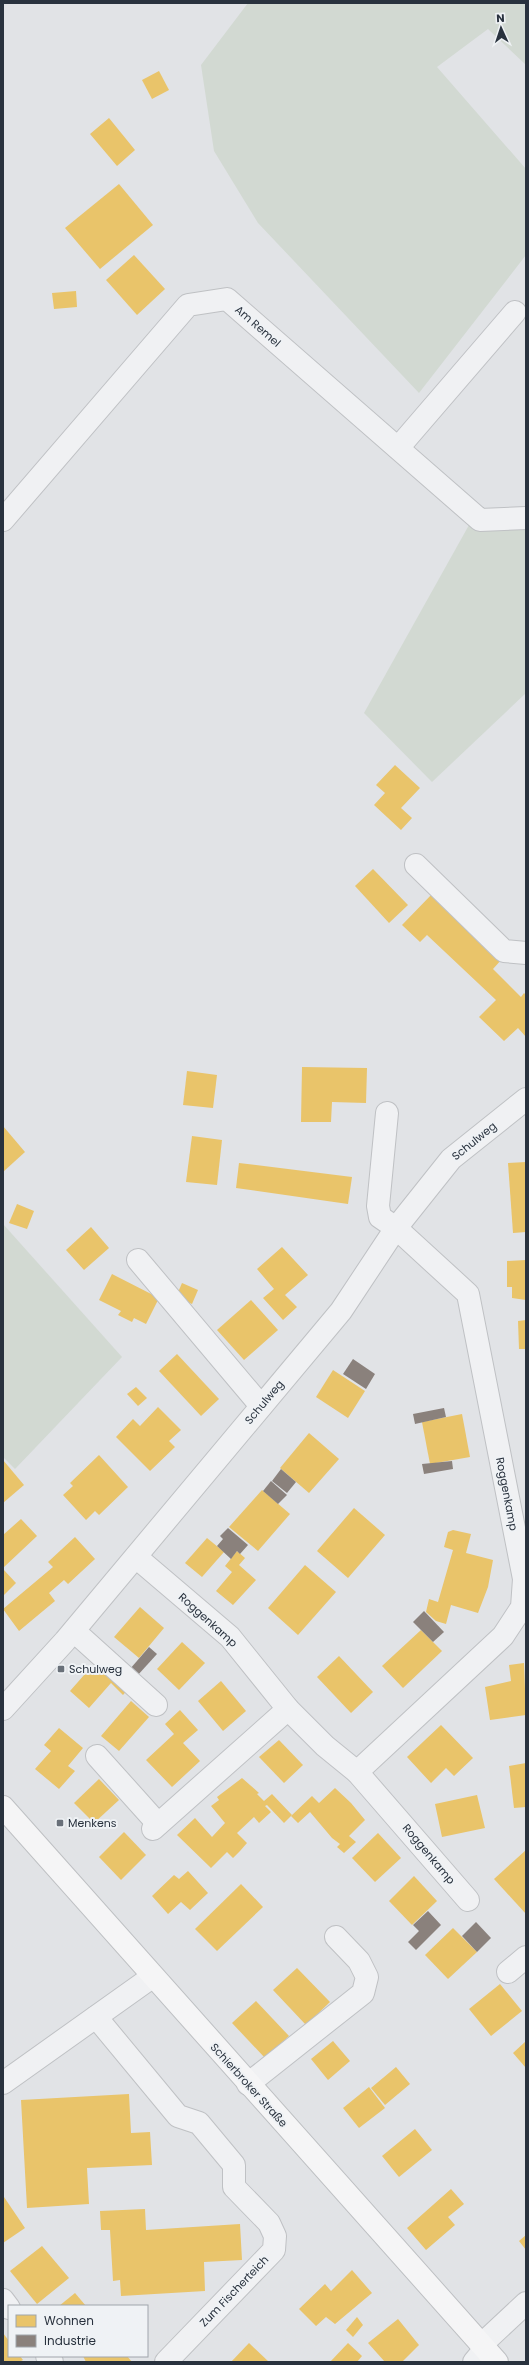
<svg xmlns="http://www.w3.org/2000/svg" width="529" height="2365" viewBox="0 0 529 2365" font-family="Poppins,sans-serif">
<rect width="100%" height="100%" fill="#e1e3e6"/>
<g fill="#d2d9d2">
<path d="M248 3H526V65L488 29 437 67 526 169V255L419 393 258 223 214 151 201 65Z"/>
<path d="M469 525 526 526V693L432 782 364 713Z"/>
<path d="M3 1224 122 1357 15 1469 3 1457Z"/>
</g>
<g fill="#e9c46a">
<path d="M159 71 169 90 152 99 142 80Z"/>
<path d="M109 118 135 150 117 166 90 134Z"/>
<path d="M119 184 153 225 100 269 65 228Z"/>
<path d="M134 255 165 289 137 315 106 280Z"/>
<path d="M76 291 77 307 54 309 52 293Z"/>
<path d="M395 765 420 788 401 808 412 818 401 830 374 805 385 793 376 785Z"/>
<path d="M373 869 408 905 389 923 355 886Z"/>
<path d="M434 892 502 959 493 969 521 997 524 993 526 995V1037L518 1028 504 1041 479 1017 496 1000 427 935 420 942 402 925Z"/>
<path d="M302 1067 367 1068 366 1103 332 1102 331 1122H301Z"/>
<path d="M187 1071 217 1075 213 1108 183 1105Z"/>
<path d="M3 1126 25 1152 3 1172Z"/>
<path d="M192 1136 222 1140 217 1185 186 1182Z"/>
<path d="M526 1162V1232L513 1233 508 1163Z"/>
<path d="M239 1163 352 1177 348 1204 236 1188Z"/>
<path d="M17 1204 34 1211 27 1229 9 1223Z"/>
<path d="M91 1227 109 1248 84 1270 66 1250Z"/>
<path d="M282 1247 308 1275 285 1295 297 1307 283 1320 263 1298 274 1289 257 1269Z"/>
<path d="M526 1260V1300L512 1298V1287H507V1261Z"/>
<path d="M112 1274 159 1298 146 1324 134 1318 132 1322 118 1315 121 1311 99 1300Z"/>
<path d="M182 1283 198 1290 192 1304 176 1297Z"/>
<path d="M251 1300 278 1330 244 1360 217 1330Z"/>
<path d="M526 1320V1349H519L518 1321Z"/>
<path d="M177 1354 219 1399 201 1416 159 1371Z"/>
<path d="M333 1370 365 1391 348 1418 316 1397Z"/>
<path d="M136 1387 147 1398 138 1406 127 1394Z"/>
<path d="M158 1407 181 1430 169 1441 175 1447 150 1471 116 1437 133 1419 140 1426Z"/>
<path d="M462 1414 470 1457 430 1464 422 1422Z"/>
<path d="M309 1433 339 1459 309 1493 280 1468Z"/>
<path d="M99 1455 128 1487 99 1515 95 1511 86 1520 63 1495 73 1486 70 1483Z"/>
<path d="M3 1460 24 1485 3 1503Z"/>
<path d="M262 1490 290 1514 258 1551 229 1527Z"/>
<path d="M354 1508 385 1535 348 1578 317 1551Z"/>
<path d="M21 1519 37 1536 3 1568V1535Z"/>
<path d="M453 1530 471 1534 466 1553 493 1560 488 1587 478 1613 451 1605 446 1624 436 1621 426 1612 429 1599 438 1602 453 1550 444 1547 448 1532Z"/>
<path d="M75 1537 95 1559 68 1584 64 1580 49 1593 55 1601 19 1631 3 1609 53 1567 48 1562Z"/>
<path d="M207 1538 224 1552 202 1577 185 1563Z"/>
<path d="M237 1551 245 1558 239 1565 256 1580 233 1605 216 1591 232 1572 225 1566Z"/>
<path d="M305 1565 336 1592 298 1635 268 1608Z"/>
<path d="M3 1569 16 1583 3 1596Z"/>
<path d="M140 1607 164 1628 139 1658 114 1637Z"/>
<path d="M421 1630 442 1651 403 1688 382 1666Z"/>
<path d="M182 1642 205 1663 179 1690 157 1669Z"/>
<path d="M339 1656 373 1692 351 1713 317 1677Z"/>
<path d="M524 1663 526 1715 490 1720 485 1687 511 1681 509 1665Z"/>
<path d="M92 1666 102 1675 109 1668 130 1687 123 1695 111 1683 89 1708 70 1691Z"/>
<path d="M221 1681 246 1711 223 1731 198 1701Z"/>
<path d="M131 1701 149 1717 119 1751 101 1736Z"/>
<path d="M180 1710 198 1730 183 1743 200 1761 172 1787 146 1760 174 1734 165 1724Z"/>
<path d="M441 1725 473 1758 454 1776 446 1768 431 1783 407 1757Z"/>
<path d="M59 1728 83 1748 68 1766 75 1771 59 1789 35 1769 51 1751 44 1745Z"/>
<path d="M279 1740 303 1765 284 1783 259 1757Z"/>
<path d="M526 1763V1807L514 1808 509 1766Z"/>
<path d="M242 1778 259 1793 257 1794 264 1801 272 1794 292 1815 284 1823 267 1805 265 1806 271 1812 259 1823 254 1817 237 1833 247 1843 240 1851 233 1858 227 1852 211 1868 177 1835 195 1818 212 1837 225 1823 211 1806 219 1800 217 1797Z"/>
<path d="M99 1779 119 1800 94 1823 74 1803Z"/>
<path d="M335 1788 351 1803 365 1820 349 1836 356 1842 344 1853 337 1847 340 1844 332 1838 310 1812 298 1823 291 1816 312 1796 319 1803Z"/>
<path d="M477 1795 485 1828 442 1837 435 1804Z"/>
<path d="M124 1832 146 1855 121 1880 99 1857Z"/>
<path d="M378 1833 401 1858 375 1882 352 1858Z"/>
<path d="M526 1850V1914L494 1879Z"/>
<path d="M188 1871 208 1893 190 1910 181 1902 168 1914 152 1896 174 1875 179 1879Z"/>
<path d="M414 1876 437 1901 412 1925 389 1901Z"/>
<path d="M241 1884 263 1907 217 1951 195 1929Z"/>
<path d="M453 1928 477 1952 448 1979 425 1955Z"/>
<path d="M297 1968 330 2002 306 2025 273 1990Z"/>
<path d="M500 1984 522 2011 491 2036 469 2009Z"/>
<path d="M256 2001 289 2036 265 2058 232 2023Z"/>
<path d="M333 2041 350 2061 328 2080 311 2059Z"/>
<path d="M526 2041V2068L513 2053Z"/>
<path d="M396 2067 410 2084 385 2105 371 2088Z"/>
<path d="M369 2087 385 2108 359 2128 343 2108Z"/>
<path d="M129 2094 131 2133 150 2132 152 2165 87 2168 89 2204 27 2208 21 2100Z"/>
<path d="M415 2129 432 2150 399 2177 382 2156Z"/>
<path d="M451 2189 464 2204 448 2217 455 2225 426 2250 407 2228Z"/>
<path d="M4 2197 25 2228 3 2243V2198Z"/>
<path d="M145 2209 146 2230 240 2224 242 2260 204 2262 205 2291 121 2296 120 2280 113 2281 110 2230H101L100 2211Z"/>
<path d="M526 2235V2250L519 2241Z"/>
<path d="M42 2246 69 2278 37 2304 10 2271Z"/>
<path d="M352 2270 372 2293 335 2324 326 2317 316 2326 299 2309 325 2284 331 2291Z"/>
<path d="M75 2293 86 2306H59Z"/>
<path d="M357 2317 363 2325 353 2337 346 2330Z"/>
<path d="M398 2319 419 2345 402 2362H385L368 2343Z"/>
<path d="M3 2333 9 2341V2356H20L23 2360 19 2362H3Z"/>
<path d="M249 2343 269 2362H231Z"/>
<path d="M348 2343 362 2356 357 2362H330Z"/>
<path d="M83 2356H127L132 2362H86Z"/>
</g>
<g fill="#8a817c">
<path d="M353 1359 375 1374 366 1389 343 1374Z"/>
<path d="M444 1408 446 1417 415 1424 413 1414Z"/>
<path d="M452 1461 453 1469 424 1474 422 1464Z"/>
<path d="M281 1469 296 1482 287 1493 272 1481Z"/>
<path d="M271 1481 287 1495 278 1504 263 1491Z"/>
<path d="M228 1528 248 1545 240 1554 237 1551 231 1559 217 1546 223 1539 220 1536Z"/>
<path d="M424 1611 444 1632 433 1642 413 1622Z"/>
<path d="M149 1647 157 1654 137 1676 130 1669Z"/>
<path d="M428 1911 441 1925 416 1950 408 1942 419 1931 413 1925Z"/>
<path d="M476 1922 491 1938 477 1952 462 1936Z"/>
</g>
<g fill="none" stroke-linecap="round" stroke-linejoin="round">
<g stroke="#bfc1c4" stroke-width="24">
<g id="minor">
<path d="M398 448 515 312"/>
<path d="M3 520 188 305 227 299 480 520 526 518"/>
<path d="M416 865 504 951 526 953"/>
<path d="M387 1113 378 1206 380 1217 396 1228 468 1294 524 1579 522 1607 503 1636 357 1772 468 1900"/>
<path d="M138 1260 261 1406"/>
<path d="M136 1557 230 1637 288 1709 325 1746 357 1772"/>
<path d="M74 1631 156 1705"/>
<path d="M3 1709 65 1641 341 1311 396 1228 451 1159 526 1099"/>
<path d="M97 1756 158 1824"/>
<path d="M153 1829 288 1709"/>
<path d="M508 1972 526 1957"/>
<path d="M96 2017 178 2116 199 2123 234 2165V2187L269 2223 275 2236 274 2250 166 2362"/>
<path d="M3 2083 152 1977"/>
<path d="M248 2084 363 1993 367 1977 359 1961 336 1937"/>
<path d="M3 2300 9 2308"/>
<path d="M481 2345 526 2303"/>
<path d="M47 2356 52 2362"/>
<path d="M474 2362 485 2349"/>
</g>
</g>
<g stroke="#bec0c3" stroke-width="24">
<path id="major" d="M3 1807 497 2362"/>
</g>
<use href="#minor" stroke="#f0f1f3" stroke-width="22"/>
<use href="#major" stroke="#f5f5f6" stroke-width="22"/>
</g>
<g fill="#697079" stroke="#eff2f5" stroke-width="1.5">
<rect x="57" y="1665" width="8" height="8" rx="2"/>
<rect x="56" y="1819" width="8" height="8" rx="2"/>
</g>
<g text-anchor="middle" dominant-baseline="central" stroke-width="4" stroke-linejoin="round" paint-order="stroke">
<g font-size="11" fill="#29323e" stroke="#eff2f5">
<text transform="translate(258 326) rotate(41)">Am Remel</text>
<text transform="translate(474 1141) rotate(-39)">Schulweg</text>
<text transform="translate(264 1402) rotate(-50)">Schulweg</text>
<text transform="translate(507 1494) rotate(79)">Roggenkamp</text>
<text transform="translate(208 1620) rotate(42)">Roggenkamp</text>
<text transform="translate(429 1854) rotate(50)">Roggenkamp</text>
<text transform="translate(249 2085) rotate(48)">Schierbroker Straße</text>
<text transform="translate(234 2291) rotate(-46)">Zum Fischerteich</text>
</g>
<g font-size="11" fill="#29323e" stroke="#eff2f5" text-anchor="start">
<text x="69" y="1669">Schulweg</text>
<text x="68" y="1823">Menkens</text>
</g>
</g>
<rect width="529" height="2365" fill="none" stroke="#29323e" stroke-width="8"/>
<rect x="8" y="2305" width="140" height="52" fill="#eff2f5" stroke="#a0a5ac"/>
<rect x="16" y="2315" width="20" height="12" fill="#e9c46a" stroke="#a0a5ac"/>
<text x="44" y="2325" font-size="12" fill="#29323e">Wohnen</text>
<rect x="16" y="2335" width="20" height="12" fill="#8a817c" stroke="#a0a5ac"/>
<text x="44" y="2345" font-size="12" fill="#29323e">Industrie</text>
<g transform="translate(501 28) rotate(357)" stroke="#eff2f5" stroke-width="3" paint-order="stroke">
<path d="M0-3L7 15L0 10L-7 15Z" fill="#29323e"/>
<text y="-6" font-size="11" font-weight="bold" text-anchor="middle" fill="#29323e">N</text>
</g>
</svg>
